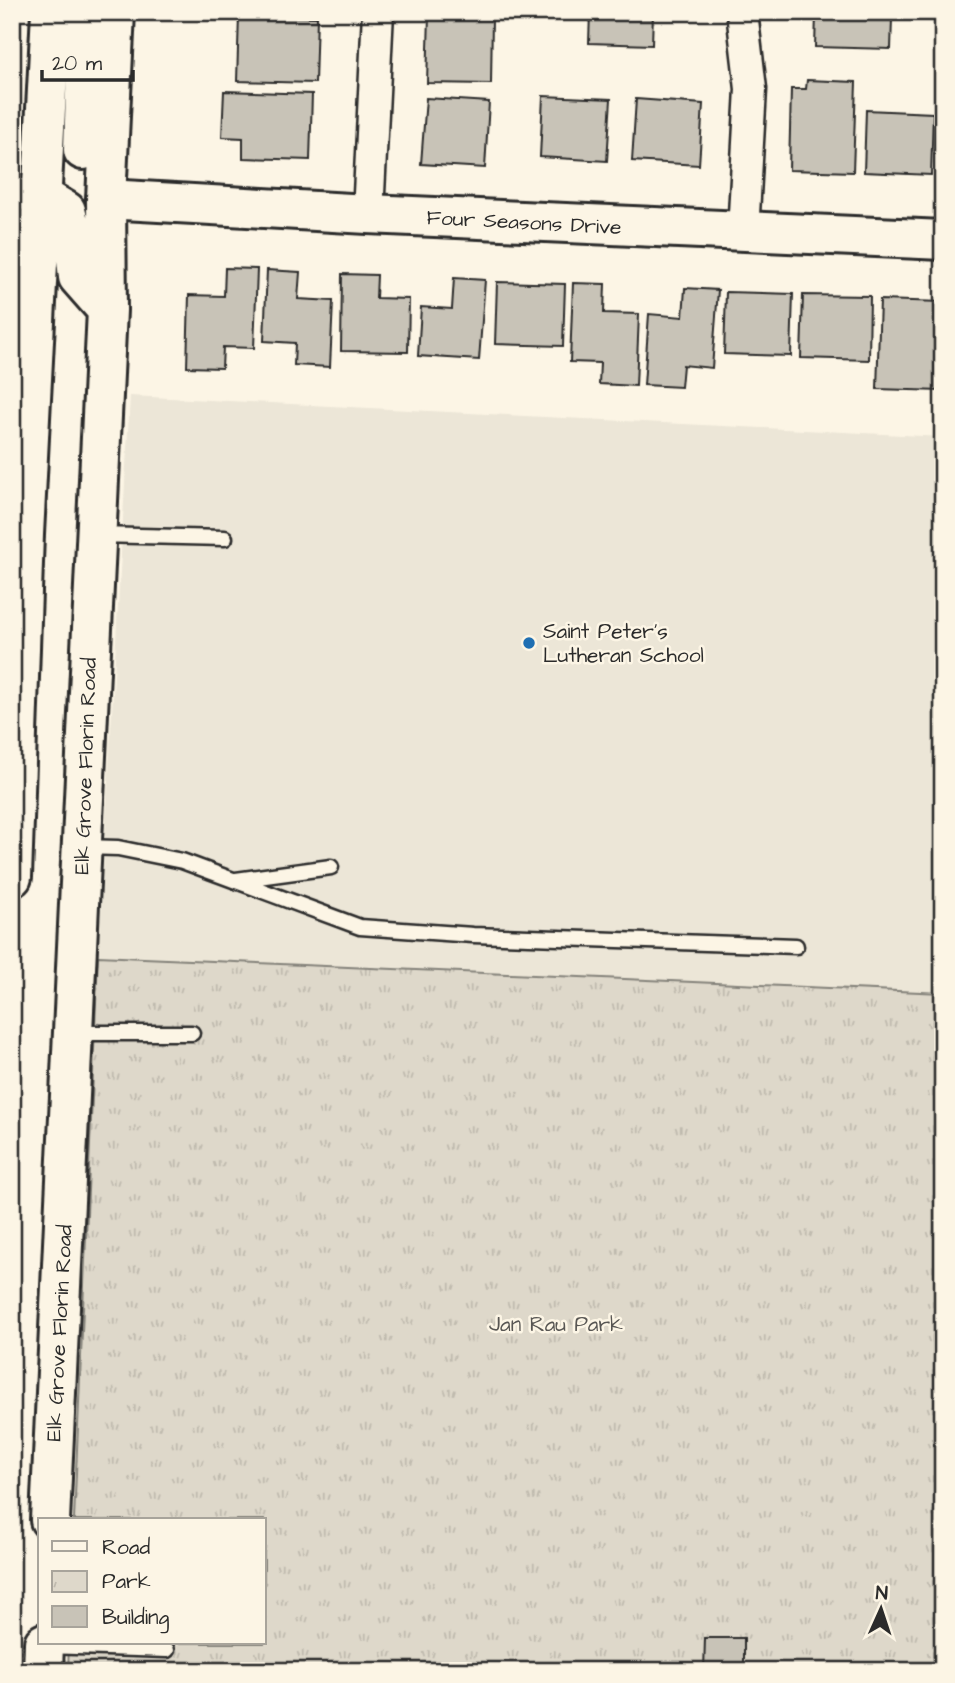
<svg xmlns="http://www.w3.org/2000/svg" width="955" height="1683" font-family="'Architects Daughter',sans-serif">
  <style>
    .built { fill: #ece6d7 }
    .park { fill: url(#park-tufts); stroke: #84827a; stroke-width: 2 }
    .building { fill: #c8c3b7; stroke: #2b2b2b; stroke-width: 2 }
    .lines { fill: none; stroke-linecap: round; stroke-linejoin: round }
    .lane-casing { stroke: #2b2b2b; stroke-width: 19 }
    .street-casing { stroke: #2b2b2b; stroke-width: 35 }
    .secondary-casing { stroke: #2b2b2b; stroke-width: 44 }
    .primary-casing { stroke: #2b2b2b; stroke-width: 44 }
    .lane { stroke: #fcf5e5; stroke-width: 14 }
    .street { stroke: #fcf5e5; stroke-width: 30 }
    .secondary { stroke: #fcf5e5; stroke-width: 38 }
    .primary { stroke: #fcf5e5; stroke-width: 38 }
    .poi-dot { fill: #1f6fb2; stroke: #fcf5e5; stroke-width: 2.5 }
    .labels { text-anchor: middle; stroke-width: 5; stroke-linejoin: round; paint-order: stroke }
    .street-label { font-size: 21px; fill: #2b2b2b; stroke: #fcf5e5 }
    .poi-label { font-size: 21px; fill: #2b2b2b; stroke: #fcf5e5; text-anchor: start }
    .park-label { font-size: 21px; fill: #585653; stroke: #fcf5e5 }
  </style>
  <defs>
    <pattern id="park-tufts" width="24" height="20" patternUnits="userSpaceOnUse" patternTransform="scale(1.75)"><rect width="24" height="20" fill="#ded8ca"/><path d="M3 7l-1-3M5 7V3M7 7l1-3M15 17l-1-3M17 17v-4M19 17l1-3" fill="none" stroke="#bfbaae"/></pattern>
  </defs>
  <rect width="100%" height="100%" fill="#fcf5e5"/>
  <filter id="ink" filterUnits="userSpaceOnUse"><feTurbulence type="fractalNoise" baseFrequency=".0143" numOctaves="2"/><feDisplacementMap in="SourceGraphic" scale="14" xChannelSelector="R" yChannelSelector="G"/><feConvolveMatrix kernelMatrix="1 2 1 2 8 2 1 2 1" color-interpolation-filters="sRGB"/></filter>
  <g filter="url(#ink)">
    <path class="built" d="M130 396 943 437V993L98 956Z"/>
    <path class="park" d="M98 956 943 993V1671H68L69 1643H264V1520H74Z"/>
    <path class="building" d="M590 12H653L652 45 589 43Z
      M844 12H916V19L892 18 891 49 815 47 816 14Z
      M239 15 317 17 315 83 237 81Z
      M429 15 492 17 491 84 427 83Z
      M807 80 856 82 853 172 789 170 791 89H806Z
      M224 91 312 94 310 160 243 158V138L222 137Z
      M543 96 611 99 607 161 540 157Z
      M426 98 489 102 485 168 421 164Z
      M636 99 703 104 699 165 632 161Z
      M866 110 933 113 931 175 864 172Z
      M225 268 257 269 254 348 223 347 222 368 187 367 189 295 224 296Z
      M267 270 300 272 298 299 333 301 330 367 294 365 295 343 264 341Z
      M342 274 377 275 376 298 409 299 408 352 341 351Z
      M454 278 485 280 479 360 418 356 421 307 452 309Z
      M497 282 565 284 563 346 495 344Z
      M573 283 605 284 604 313 639 314 636 386 599 384 600 363 570 362Z
      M685 288 718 290 712 368 683 365 681 387 644 385 649 314 683 317Z
      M726 292 793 294 791 356 724 354Z
      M803 295 870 296 869 360 801 358Z
      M880 300 943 302 942 391 877 389Z
      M705 1638H744V1671H704Z"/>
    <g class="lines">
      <defs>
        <path id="lane" d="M96 535 225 538
          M83 847 118 848 182 861 360 927 473 935 796 946
          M236 880 331 867
          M74 1033H192
          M46 1646 167 1650"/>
        <path id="street" d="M742 12 751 89 743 232
          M12 194 41 196
          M368 214 378 12"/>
        <path id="secondary" d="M106 199 368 214 943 240"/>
        <path id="primary" d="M83 150 88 12
          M41 196 66 211 74 241 78 277 107 310
          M12 877 24 534 51 12
          M50 1520 107 310 106 199 115 12
          M43 1671 44 1643"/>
      </defs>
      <use href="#lane" class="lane-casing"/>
      <use href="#street" class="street-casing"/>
      <use href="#secondary" class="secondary-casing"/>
      <use href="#primary" class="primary-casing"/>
      <use href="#lane" class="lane"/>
      <use href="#street" class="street"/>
      <use href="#secondary" class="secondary"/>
      <use href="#primary" class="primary"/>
    </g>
  </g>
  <circle class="poi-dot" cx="529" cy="643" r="7"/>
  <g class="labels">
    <g class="street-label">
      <text transform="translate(524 222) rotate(3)" y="7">Four Seasons Drive</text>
      <text transform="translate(85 766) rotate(-88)" y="7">Elk Grove Florin Road</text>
      <text transform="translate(59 1333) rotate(-87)" y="7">Elk Grove Florin Road</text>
    </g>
    <g class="poi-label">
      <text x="543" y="638">Saint Peter's<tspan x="543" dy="24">Lutheran School</tspan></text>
    </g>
    <g class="park-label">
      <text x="556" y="1331">Jan Rau Park</text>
    </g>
  </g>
  <rect width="955" height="1683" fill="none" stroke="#fcf5e5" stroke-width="42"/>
  <rect x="21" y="21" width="913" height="1641" fill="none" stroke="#2b2b2b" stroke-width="2.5" filter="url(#ink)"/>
  <rect x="38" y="1518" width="228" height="126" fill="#fcf5e5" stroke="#a8a49b" stroke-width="2"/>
  <rect x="52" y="1541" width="35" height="10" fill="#fcf5e5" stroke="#a8a49b" stroke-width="2"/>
  <text x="102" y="1554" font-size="21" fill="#2b2b2b">Road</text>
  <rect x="52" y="1571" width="35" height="21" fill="url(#park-tufts)" stroke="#a8a49b" stroke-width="2"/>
  <text x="102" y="1588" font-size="21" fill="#2b2b2b">Park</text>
  <rect x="52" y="1606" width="35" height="21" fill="#c8c3b7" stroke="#a8a49b" stroke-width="2"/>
  <text x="102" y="1624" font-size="21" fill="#2b2b2b">Building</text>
  <g transform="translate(881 1609) rotate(3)" stroke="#fcf5e5" stroke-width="5" paint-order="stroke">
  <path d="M0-5L12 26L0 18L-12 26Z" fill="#2b2b2b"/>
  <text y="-10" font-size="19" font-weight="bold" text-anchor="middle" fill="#2b2b2b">N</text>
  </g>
  <path d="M42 70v10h91v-10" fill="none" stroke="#2b2b2b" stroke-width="3.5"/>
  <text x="52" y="70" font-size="21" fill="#2b2b2b" stroke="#fcf5e5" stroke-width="5" paint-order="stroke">20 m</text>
</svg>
